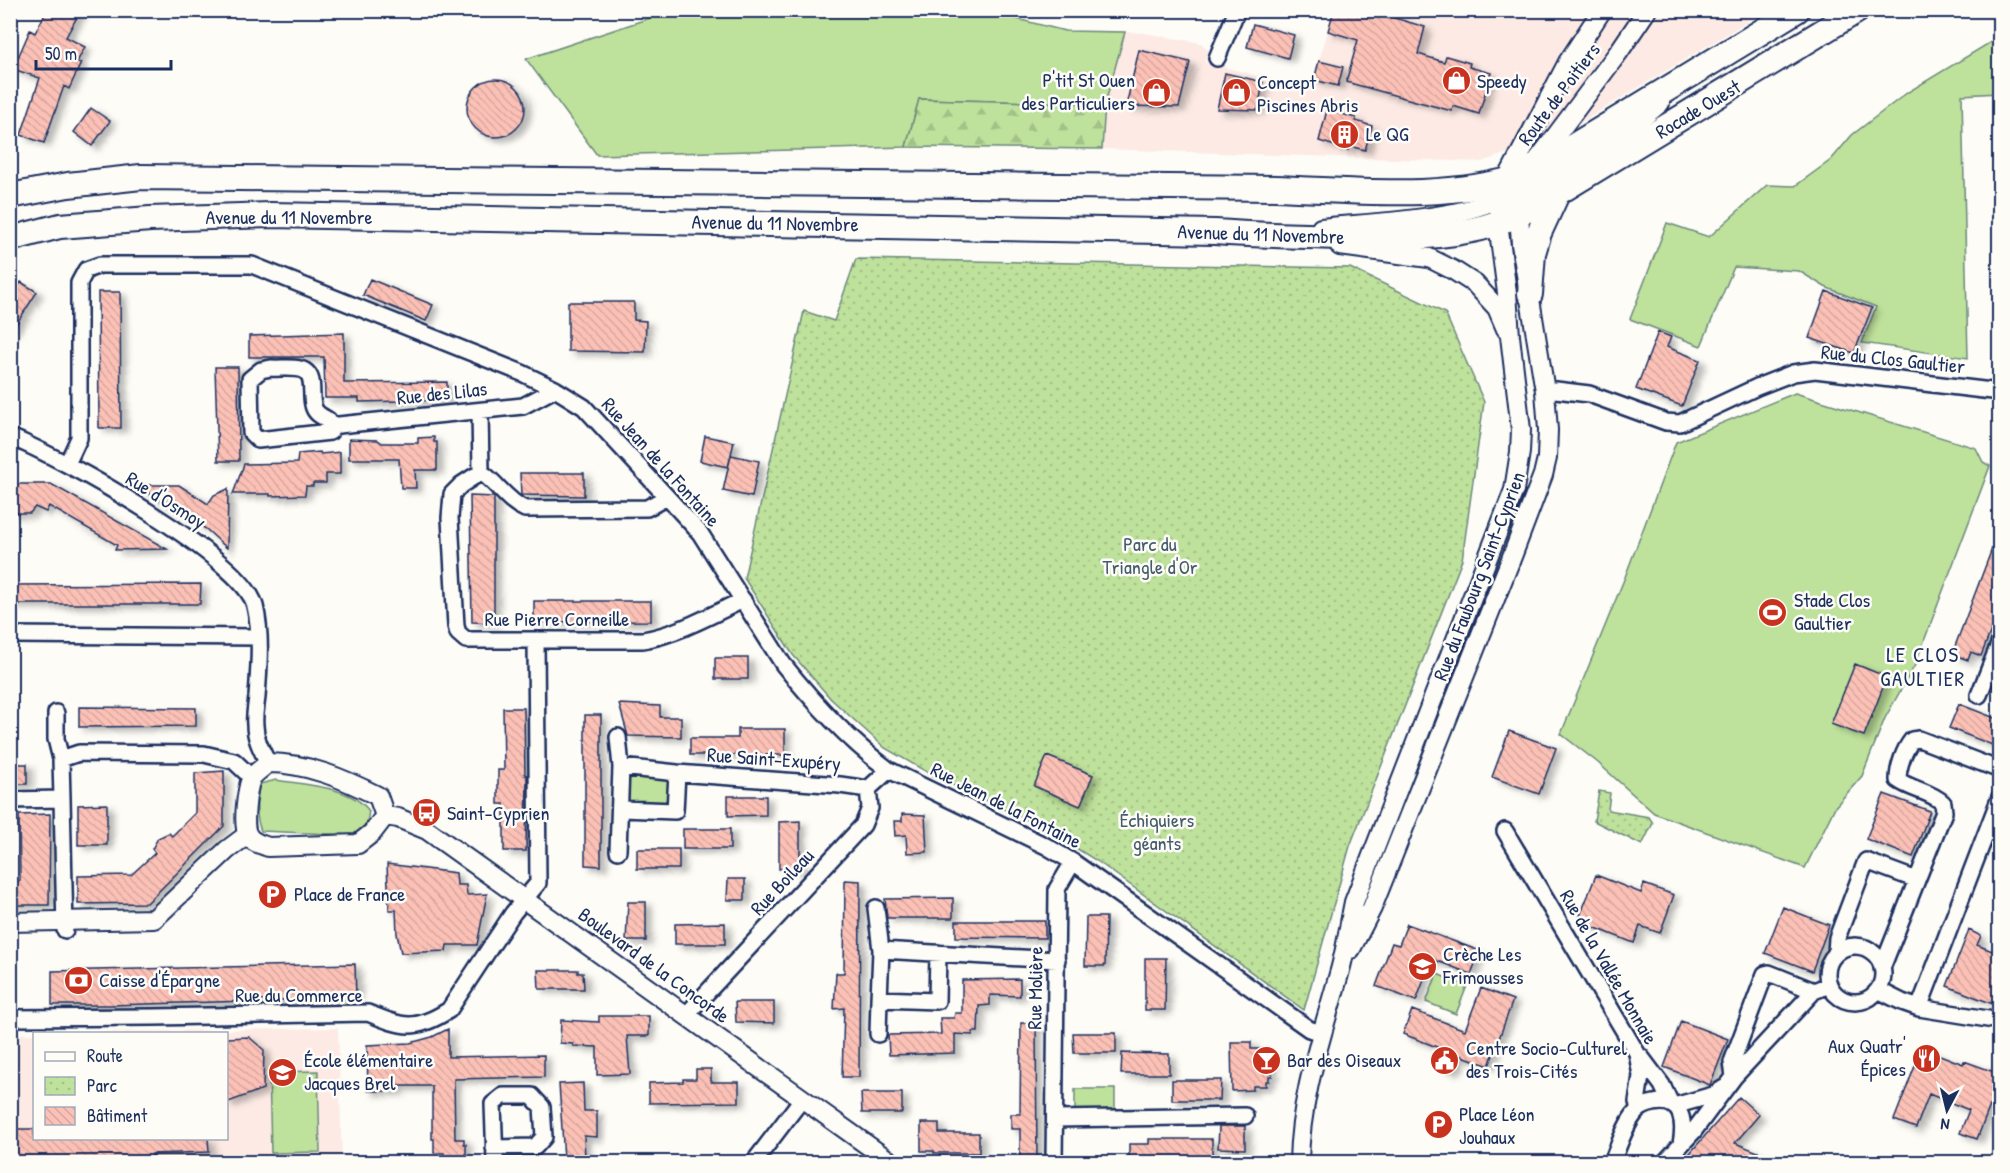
<svg xmlns="http://www.w3.org/2000/svg" width="2010" height="1173" font-family="'Patrick Hand',sans-serif">
  <style>
    .built { fill: #fdeae4 }
    .grass { fill: #bee19b; stroke: #6c887c; stroke-width: 1.5 }
    .forest { fill: url(#forest-firs); stroke: #6c887c; stroke-width: 1.5 }
    .park { fill: url(#park-dots); stroke: #6c887c; stroke-width: 1.5 }
    .building { fill: url(#building-back-hatch); stroke: #1b2f5e; stroke-width: 1.5; filter: url(#shadow) }
    .lines { fill: none; stroke-linecap: round; stroke-linejoin: round }
    .minor-casing { stroke: #1b2f5e; stroke-width: 20 }
    .tertiary-casing { stroke: #1b2f5e; stroke-width: 22 }
    .primary-casing { stroke: #1b2f5e; stroke-width: 28 }
    .minor { stroke: #fdfcf7; stroke-width: 15 }
    .tertiary { stroke: #fdfcf7; stroke-width: 18 }
    .primary { stroke: #fdfcf7; stroke-width: 24 }
    .labels { text-anchor: middle; stroke-width: 5; stroke-linejoin: round; paint-order: stroke }
    .poi-label { font-size: 20px; fill: #1b2f5e; stroke: #fdfcf7; text-anchor: start }
    .street-label { font-size: 20px; fill: #1b2f5e; stroke: #fdfcf7 }
    .park-label { font-size: 20px; fill: #445c6d; stroke: #fdfcf7 }
    .neighbourhood-label { font-size: 21px; letter-spacing: 1.5px; fill: #1b2f5e; stroke: #fdfcf7 }
  </style>
  <defs>
    <pattern id="forest-firs" width="22" height="20" patternUnits="userSpaceOnUse" patternTransform="scale(1.5)"><rect width="22" height="20" fill="#bee19b"/><path d="M5 1l3.5 6h-7zM16 11l3.5 6h-7z" fill="#a3c188"/></pattern>
    <pattern id="park-dots" width="8" height="8" patternUnits="userSpaceOnUse" patternTransform="scale(1.5)"><rect width="8" height="8" fill="#bee19b"/><path d="M2 2h.1M6 6h.1" fill="none" stroke="#a3c188" stroke-width="1.8" stroke-linecap="round"/></pattern>
    <pattern id="building-back-hatch" width="6" height="6" patternUnits="userSpaceOnUse" patternTransform="scale(1.5)"><rect width="6" height="6" fill="#fcc1b6"/><path d="M-1 5l2 2M0 0l6 6M5-1l2 2" fill="none" stroke="#d7a69f"/></pattern>
    <filter id="shadow"><feDropShadow dx="6" dy="4" stdDeviation="3" flood-color="#0004"/></filter>
  </defs>
  <rect width="100%" height="100%" fill="#fdfcf7"/>
  <filter id="ink" filterUnits="userSpaceOnUse"><feTurbulence type="fractalNoise" baseFrequency=".0167" numOctaves="2"/><feDisplacementMap in="SourceGraphic" scale="12" xChannelSelector="R" yChannelSelector="G"/><feConvolveMatrix kernelMatrix="1 2 1 2 8 2 1 2 1" color-interpolation-filters="sRGB"/></filter>
  <g filter="url(#ink)">
    <path class="built" d="M1334 11H1765L1567 131 1482 162 1102 149 1105 104 1125 32 1144 33 1201 43 1208 50 1205 62 1310 90Z
      M338 1028 342 1162H149V1160L11 1162 10 1034H34V1138H226V1034L46 1033Z"/>
    <path class="grass" d="M674 10H991L1001 15 1065 31 1125 32 1105 104 919 99 906 147 597 155 526 59Z
      M1999 37V93L1962 95 1968 358 1862 343 1876 307 1825 287 1799 271 1734 267 1701 346 1630 319 1667 223 1709 237 1767 185 1795 186 1831 160 1852 135 1908 92Z
      M1795 393 1976 448 1983 462 1990 466 1915 665 1885 718 1862 776 1835 807 1805 868 1654 813 1597 762 1561 734 1625 577 1676 442Z
      M626 773 673 776 671 807 624 804Z
      M276 780C304 785 351 786 369 811L367 823 354 835 261 831C255 815 256 801 260 784Z
      M1437 974 1467 986 1456 1014 1426 1002Z
      M318 1071 320 1152 271 1153 269 1072Z
      M1075 1089H1115V1113H1075Z"/>
    <path class="forest" d="M919 99 1105 104 1102 149 906 147Z"/>
    <path class="park" d="M856 259 1350 268 1445 313 1484 402 1462 560 1350 846 1304 1010 1097 861 1068 843 1025 819 934 776 885 748 831 699 793 655 744 578 804 311 834 321Z
      M1599 791 1610 793 1608 810 1649 817 1653 823 1642 845 1594 821Z"/>
    <path class="building" d="M47 10H81L66 37 85 47 77 62 81 63 69 89 64 86 44 143 21 135 40 78 13 69 30 30 35 33Z
      M1334 10H1368L1425 27 1418 54 1444 62 1446 56 1470 63 1469 67 1491 73 1479 114 1453 106 1452 111 1346 82 1358 40 1328 31Z
      M1253 24 1294 35 1288 58 1247 47Z
      M1139 50 1190 62 1179 107 1126 106Z
      M1319 61 1343 67 1338 86 1314 80Z
      M1225 73 1263 82 1258 110 1217 109Z
      M467 108a29 29 0 1 1 58 0a29 29 0 1 1-58 0Z
      M91 108 110 121 92 146 74 132Z
      M1327 110 1356 118V121L1372 126 1365 150 1349 146 1348 150 1319 141Z
      M370 279 433 305 426 321 363 295Z
      M21 282 37 292 10 334V298Z
      M1826 291 1872 308 1854 353 1809 338Z
      M98 292H120L121 428H99Z
      M568 302H634V320L646 321 645 352 568 351Z
      M1658 332 1671 337 1667 347 1700 360 1682 406 1636 389Z
      M344 333V383L447 382V400L359 402V398H325L324 357H249V336Z
      M215 367H238L239 461H218Z
      M705 436 734 442 728 467 700 461Z
      M434 437V442H437V470H415L416 488H401L399 459H349V439L378 440 382 443H418V438Z
      M320 452 321 454 340 452V474H326V483H313V486H306L305 495 270 496V494H233L244 464 297 463 298 454Z
      M731 455 759 461 752 497 723 491Z
      M520 473H584V496L521 495Z
      M10 484H51L167 549 115 550 117 545 49 506 46 512 35 507 30 513H10Z
      M135 485H179L208 504 214 495 228 489 227 548 206 529Z
      M470 496 494 497V623L472 622Z
      M1998 533H2000V607L1981 656 1971 652 1968 660 1952 654Z
      M201 584 200 604H10V585Z
      M534 601H651V621L534 622Z
      M715 658H748V679H715Z
      M1855 664 1887 677 1864 736 1831 724Z
      M619 704 660 706V717H681V737L628 736Z
      M1959 704 2000 720V748L1949 728Z
      M79 707 196 708V726L79 727Z
      M503 708H524L525 775H527L526 851H504V804H498V770H504Z
      M585 715H601V866L585 865Z
      M738 729H785V755H690V738H738Z
      M1509 731 1556 748 1539 794 1492 777Z
      M1047 756 1093 775 1080 806 1034 786Z
      M10 764H27V784H10Z
      M224 771V826L147 903 78 904V876L131 875 155 853 152 849 158 838 169 833 172 836 195 813V773Z
      M1884 794 1930 811 1913 857 1866 839Z
      M728 796H766V815L728 816Z
      M107 804V845H78V805Z
      M50 814 49 905H10V881H20L19 815Z
      M902 814 925 815 927 852 907 853 906 835 895 836 894 821H902Z
      M800 821V869H779V822Z
      M683 829H730V849H683Z
      M637 849H679V869H637Z
      M387 864 456 873 457 885H466L467 895 487 894 477 945H447L446 951 401 953 397 934 396 910H389Z
      M1596 875 1641 893 1644 884 1674 895 1660 933 1640 926 1634 943 1578 921Z
      M728 879H745V900H727Z
      M845 880 860 881 859 1077H842L844 1008 834 1009 836 973H844Z
      M953 898V918H887L885 899Z
      M628 902H646V941H626Z
      M1783 907 1829 925 1812 971 1765 953Z
      M1086 917H1106L1105 966H1085Z
      M956 921H1045V938L956 937Z
      M725 923V944H675V924Z
      M1407 924 1480 951 1471 974 1432 959 1416 1001 1376 986 1392 943 1399 945Z
      M1969 930 1981 936 1977 945 2000 954V987L1993 1004 1947 986Z
      M1145 958H1166L1165 1010H1145Z
      M355 964 356 998 111 1005H52V971Z
      M538 970H578V973H583L584 989H539Z
      M1020 979V996L990 995V1005L979 1006 978 1032H973V1035L955 1034V1053L889 1055 888 1035 941 1034 940 1018H954L955 1013H962V980Z
      M1481 988 1513 1000 1489 1066 1460 1055 1456 1068 1450 1070 1437 1065 1442 1049 1403 1034 1412 1010 1465 1030Z
      M735 1002H774V1023L736 1022Z
      M599 1016H649V1036H627L630 1074 597 1075V1047L573 1046V1044L560 1043 561 1020 599 1022Z
      M1681 1021 1728 1039 1710 1085 1664 1067Z
      M1021 1023H1036L1037 1162H1020V1129H1011V1114H1020Z
      M448 1029V1057L544 1055V1077L454 1079 455 1139H464V1144H466V1162H444V1153H434V1139H432V1086H397V1091H368L367 1045 410 1043 432 1037Z
      M1073 1033H1116V1053H1074Z
      M249 1037 264 1050 263 1089 226 1103V1038Z
      M1231 1042H1251V1049H1264V1054L1271 1053 1272 1076H1269V1081H1266V1086H1253V1090L1232 1091Z
      M1922 1048 1963 1064 1964 1061 2000 1074V1080L1977 1139 1960 1133 1969 1110 1929 1094 1916 1128 1894 1120Z
      M1122 1053 1169 1054V1074H1121Z
      M696 1069H711V1082H739V1102L649 1103V1083L683 1082V1079H696Z
      M1172 1080H1221L1220 1100H1172Z
      M583 1083 584 1111H597V1137L584 1136 585 1158 564 1159 559 1084Z
      M861 1093H902V1113H862Z
      M1739 1097 1759 1115 1735 1143 1783 1162H1682Z
      M921 1123H939V1133H979V1153H934V1151H921Z
      M1219 1126H1245V1149L1218 1148Z
      M10 1129H34V1138H208L209 1152 152 1154 153 1160 10 1162Z
      M1149 1139H1212V1159H1202V1162H1129V1144H1149Z"/>
    <g class="lines">
      <defs>
        <path id="minor" d="M1217 58 1237 10
          M271 368C280 369 297 366 305 371 316 378 309 397 314 408 316 414 323 417 328 420L330 432 258 440 251 433 250 379 261 370Z
          M1545 391 1556 390 1589 394 1666 422 1680 423 1757 387 1793 373 1815 370 2000 392
          M480 411 481 472
          M329 426 523 406 555 389
          M10 437C59 456 244 558 255 606 262 636 259 667 257 697 256 706 254 716 255 725 255 739 262 751 268 763
          M67 464 79 438V283L86 270 100 265H252L522 373 555 389 584 407 667 497 700 533 783 664C814 703 849 741 889 770L1046 846 1073 862 1309 1029 1321 1033
          M481 472 461 485 452 494 450 518 456 626 458 633 466 640H643C678 634 711 615 743 600
          M481 472C497 483 508 502 525 509L647 508 667 497
          M10 635 259 637
          M1979 695 2000 642
          M56 713V739L61 759
          M618 737 621 767
          M62 799 65 930
          M10 800 62 799 61 759 79 753 204 754 234 761 251 777
          M621 809 675 811 677 773
          M1505 831 1637 1053 1641 1076 1637 1102 1639 1109
          M618 851 621 767 677 773 840 785 868 789
          M876 908 881 950
          M1827 974a28 28 0 1 1 56 0a28 28 0 1 1-56 0Z
          M938 953 937 1001 879 999 881 950 1057 960
          M1836 953 1837 938 1866 861 1917 880
          M1882 968 1944 812 1943 803C1930 791 1912 790 1898 780 1898 767 1904 750 1912 740L1919 739 2000 770
          M1878 990 1902 1002 1919 1008 2000 1021
          M1919 1008 2000 797
          M686 1015 863 825 870 808 868 789 889 770
          M10 1018 154 1017 368 1013C403 1027 415 1032 449 1010L513 913 538 883 536 641
          M878 1034 879 999
          M1641 1057 1662 1085 1671 1104
          M1734 1077 1732 1062 1765 974 1769 973 1814 991
          M1674 1106 1713 1095 1724 1088
          M1055 1119 1245 1116
          M494 1148 535 1147 544 1137 542 1107 532 1096H503L493 1104 495 1162
          M754 1162 802 1099
          M1054 1162 1057 889 1073 862
          M1612 1162C1619 1146 1625 1124 1637 1111 1641 1107 1648 1104 1654 1103 1683 1097 1685 1123 1681 1144
          M1665 1162 1693 1132 1734 1077 1814 991 1829 985"/>
        <path id="tertiary" d="M1531 169 1618 53 1647 10
          M1518 202 1559 172 1625 132 1660 103
          M1321 228C1367 223 1476 220 1510 191
          M1340 246 1429 258 1453 270 1475 284 1497 308 1506 329
          M268 763C307 763 344 779 378 796L385 816 372 833 358 844 268 847C261 844 252 843 248 835 242 826 247 789 251 779 254 773 263 768 268 763Z
          M385 816 398 818 427 830 891 1162
          M10 922 154 919 227 850 247 835
          M1351 949 1372 908 1513 554 1543 475 1547 458 1548 430 1545 391 1521 244 1519 214 1526 175
          M1299 1162C1300 1097 1322 1036 1339 974 1346 950 1349 926 1354 902L1514 490 1520 452 1521 430 1510 336 1507 293 1498 223 1506 181 1568 62 1602 10"/>
        <path id="primary" d="M10 196 68 185 141 177 1276 188C1358 191 1446 201 1526 175L1797 10
          M10 239 60 226 150 219 270 215 1215 232C1256 235 1298 236 1339 237 1384 238 1428 239 1472 230 1494 226 1515 216 1536 206L1858 10
          M1530 294 1533 253 1539 233 1557 194"/>
      </defs>
      <use href="#minor" class="minor-casing"/>
      <use href="#tertiary" class="tertiary-casing"/>
      <use href="#primary" class="primary-casing"/>
      <use href="#minor" class="minor"/>
      <use href="#tertiary" class="tertiary"/>
      <use href="#primary" class="primary"/>
    </g>
  </g>
  <defs>
    <symbol id="shop-disc" viewBox="-11 -11 22 22"><circle r="9.5" fill="#c8321e" stroke="#fdfcf7"/><path d="M-5-2.5h2.3a2.7 3.5 0 0 1 5.4 0H5L5.5 6h-11ZM-1.5-2.5h3a1.5 2.3 0 0 0-3 0Z" fill="#fff"/></symbol>
    <symbol id="building-disc" viewBox="-11 -11 22 22"><circle r="9.5" fill="#c8321e" stroke="#fdfcf7"/><path d="M-4-6H4V6H1V3H-1V6H-4ZM-2.5-4.3h1.7v1.8h-1.7ZM.8-4.3h1.7v1.8H.8ZM-2.5-1h1.7V.8h-1.7ZM.8-1h1.7V.8H.8Z" fill="#fff"/></symbol>
    <symbol id="stadium-disc" viewBox="-11 -11 22 22"><circle r="9.5" fill="#c8321e" stroke="#fdfcf7"/><path d="M0-5a6.5 5 0 1 0 0 10a6.5 5 0 1 0 0-10ZM-3.5-1.8h7v3.6h-7Z" fill="#fff"/></symbol>
    <symbol id="bus-disc" viewBox="-11 -11 22 22"><circle r="9.5" fill="#c8321e" stroke="#fdfcf7"/><path d="M-5-6H5V4H4V6H2V4H-2V6H-4V4H-5ZM-3.5-4V0h7V-4ZM-3.5 1.2v1.5H-2V1.2ZM2 1.2v1.5H3.5V1.2Z" fill="#fff"/></symbol>
    <symbol id="parking-disc" viewBox="-11 -11 22 22"><circle r="9.5" fill="#c8321e" stroke="#fdfcf7"/><path d="M-3.5-5.5H1a3.5 3.5 0 0 1 0 7H-1V5.5H-3.5ZM-1-3.4V-.6H.8a1.4 1.4 0 0 0 0-2.8Z" fill="#fff"/></symbol>
    <symbol id="school-disc" viewBox="-11 -11 22 22"><circle r="9.5" fill="#c8321e" stroke="#fdfcf7"/><path d="M0-5L7-2L0 1L-7-2ZM-4 1L0 2.5L4 1V4Q0 6-4 4Z" fill="#fff"/></symbol>
    <symbol id="bank-disc" viewBox="-11 -11 22 22"><circle r="9.5" fill="#c8321e" stroke="#fdfcf7"/><path d="M-6-4H6V4H-6ZM0-2.3a2.3 2.3 0 1 0 0 4.6a2.3 2.3 0 1 0 0-4.6Z" fill="#fff"/></symbol>
    <symbol id="restaurant-disc" viewBox="-11 -11 22 22"><circle r="9.5" fill="#c8321e" stroke="#fdfcf7"/><path d="M-5-6h1v4h1v-4h1v4h1v-4h1v5L-1.5 .5V6h-2V.5L-5-1ZM5-6V6H3V1.5H1.5Q1.5-4 5-6Z" fill="#fff"/></symbol>
    <symbol id="bar-disc" viewBox="-11 -11 22 22"><circle r="9.5" fill="#c8321e" stroke="#fdfcf7"/><path d="M-6-5H6L.8 .8V4.5H3.5V6h-7V4.5H-.8V.8Z" fill="#fff"/></symbol>
    <symbol id="civic-disc" viewBox="-11 -11 22 22"><circle r="9.5" fill="#c8321e" stroke="#fdfcf7"/><path d="M-.6-6.5H3V-4.5H.6V-3L4-1V1h2V6H-6V1h2V-1L-.6-3ZM-1.2 2.5V6h2.4V2.5Z" fill="#fff"/></symbol>
  </defs>
  <g fill-rule="evenodd">
    <use href="#shop-disc" x="1440" y="64" width="33" height="33"/>
    <use href="#shop-disc" x="1140" y="76" width="33" height="33"/>
    <use href="#shop-disc" x="1220" y="76" width="33" height="33"/>
    <use href="#building-disc" x="1328" y="118" width="33" height="33"/>
    <use href="#stadium-disc" x="1756" y="596" width="33" height="33"/>
    <use href="#bus-disc" x="410" y="796" width="33" height="33"/>
    <use href="#parking-disc" x="256" y="878" width="33" height="33"/>
    <use href="#school-disc" x="1406" y="950" width="33" height="33"/>
    <use href="#bank-disc" x="62" y="964" width="33" height="33"/>
    <use href="#restaurant-disc" x="1910" y="1042" width="33" height="33"/>
    <use href="#bar-disc" x="1250" y="1044" width="33" height="33"/>
    <use href="#civic-disc" x="1428" y="1044" width="33" height="33"/>
    <use href="#school-disc" x="266" y="1056" width="33" height="33"/>
    <use href="#parking-disc" x="1422" y="1108" width="33" height="33"/>
  </g>
  <g class="labels">
    <g class="poi-label">
      <text x="1135" y="87" text-anchor="end">P'tit St Ouen<tspan x="1135" dy="23">des Particuliers</tspan></text>
      <text x="1477" y="88">Speedy</text>
      <text x="1257" y="89">Concept<tspan x="1257" dy="23">Piscines Abris</tspan></text>
      <text x="1366" y="141">Le QG</text>
      <text x="1794" y="607">Stade Clos<tspan x="1794" dy="23">Gaultier</tspan></text>
      <text x="447" y="820">Saint-Cyprien</text>
      <text x="294" y="901">Place de France</text>
      <text x="1443" y="961">Crèche Les<tspan x="1443" dy="23">Frimousses</tspan></text>
      <text x="99" y="987">Caisse d'Épargne</text>
      <text x="1906" y="1053" text-anchor="end">Aux Quatr'<tspan x="1906" dy="23">Épices</tspan></text>
      <text x="1466" y="1055">Centre Socio-Culturel<tspan x="1466" dy="23">des Trois-Cités</tspan></text>
      <text x="304" y="1067">École élémentaire<tspan x="304" dy="23">Jacques Brel</tspan></text>
      <text x="1287" y="1067">Bar des Oiseaux</text>
      <text x="1459" y="1121">Place Léon<tspan x="1459" dy="23">Jouhaux</tspan></text>
    </g>
    <g class="street-label">
      <text transform="translate(1559 94) rotate(-53)" y="7">Route de Poitiers</text>
      <text transform="translate(1698 109) rotate(-31)" y="7">Rocade Ouest</text>
      <text x="289" y="224">Avenue du 11 Novembre</text>
      <text transform="translate(775 223) rotate(1)" y="7">Avenue du 11 Novembre</text>
      <text transform="translate(1261 234) rotate(2)" y="7">Avenue du 11 Novembre</text>
      <text transform="translate(1893 359) rotate(6)" y="7">Rue du Clos Gaultier</text>
      <text transform="translate(442 393) rotate(-6)" y="7">Rue des Lilas</text>
      <text transform="translate(661 462) rotate(48)" y="7">Rue Jean de la Fontaine</text>
      <text transform="translate(166 500) rotate(32)" y="7">Rue d'Osmoy</text>
      <text transform="translate(1479 576) rotate(-69)" y="7">Rue du Faubourg Saint-Cyprien</text>
      <text x="557" y="626">Rue Pierre Corneille</text>
      <text transform="translate(774 759) rotate(4)" y="7">Rue Saint-Exupéry</text>
      <text transform="translate(1006 805) rotate(27)" y="7">Rue Jean de la Fontaine</text>
      <text transform="translate(782 882) rotate(-47)" y="7">Rue Boileau</text>
      <text transform="translate(654 965) rotate(36)" y="7">Boulevard de la Concorde</text>
      <text transform="translate(1609 967) rotate(60)" y="7">Rue de la Vallée Monnaie</text>
      <text transform="translate(1035 988) rotate(-89)" y="7">Rue Molière</text>
      <text x="299" y="1002">Rue du Commerce</text>
    </g>
    <g class="park-label">
      <text x="1150" y="551">Parc du<tspan x="1150" dy="23">Triangle d'Or</tspan></text>
      <text x="1157" y="827">Échiquiers<tspan x="1157" dy="23">géants</tspan></text>
    </g>
    <g class="neighbourhood-label">
      <text x="1923" y="662">LE CLOS<tspan x="1923" dy="24">GAULTIER</tspan></text>
    </g>
  </g>
  <rect width="2010" height="1173" fill="none" stroke="#fdfcf7" stroke-width="36"/>
  <rect x="18" y="18" width="1974" height="1137" fill="none" stroke="#1b2f5e" stroke-width="2" filter="url(#ink)"/>
  <rect x="33" y="1032" width="195" height="108" fill="#fdfcf7" stroke="#a3aaba" stroke-width="1.5"/>
  <rect x="45" y="1052" width="30" height="9" fill="#fdfcf7" stroke="#a3aaba" stroke-width="1.5"/>
  <text x="87" y="1062" font-size="18" fill="#1b2f5e">Route</text>
  <rect x="45" y="1077" width="30" height="18" fill="url(#park-dots)" stroke="#a3aaba" stroke-width="1.5"/>
  <text x="87" y="1092" font-size="18" fill="#1b2f5e">Parc</text>
  <rect x="45" y="1107" width="30" height="18" fill="url(#building-back-hatch)" stroke="#a3aaba" stroke-width="1.5"/>
  <text x="87" y="1122" font-size="18" fill="#1b2f5e">Bâtiment</text>
  <g transform="translate(1947 1110) rotate(187)" stroke="#fdfcf7" stroke-width="4.5" paint-order="stroke">
  <path d="M0-4.5L10 22L0 15L-10 22Z" fill="#1b2f5e"/>
  <text y="-9" font-size="16" font-weight="bold" text-anchor="middle" fill="#1b2f5e">N</text>
  </g>
  <path d="M36 60v9h135v-9" fill="none" stroke="#1b2f5e" stroke-width="3"/>
  <text x="45" y="60" font-size="18" fill="#1b2f5e" stroke="#fdfcf7" stroke-width="4.5" paint-order="stroke">50 m</text>
</svg>
